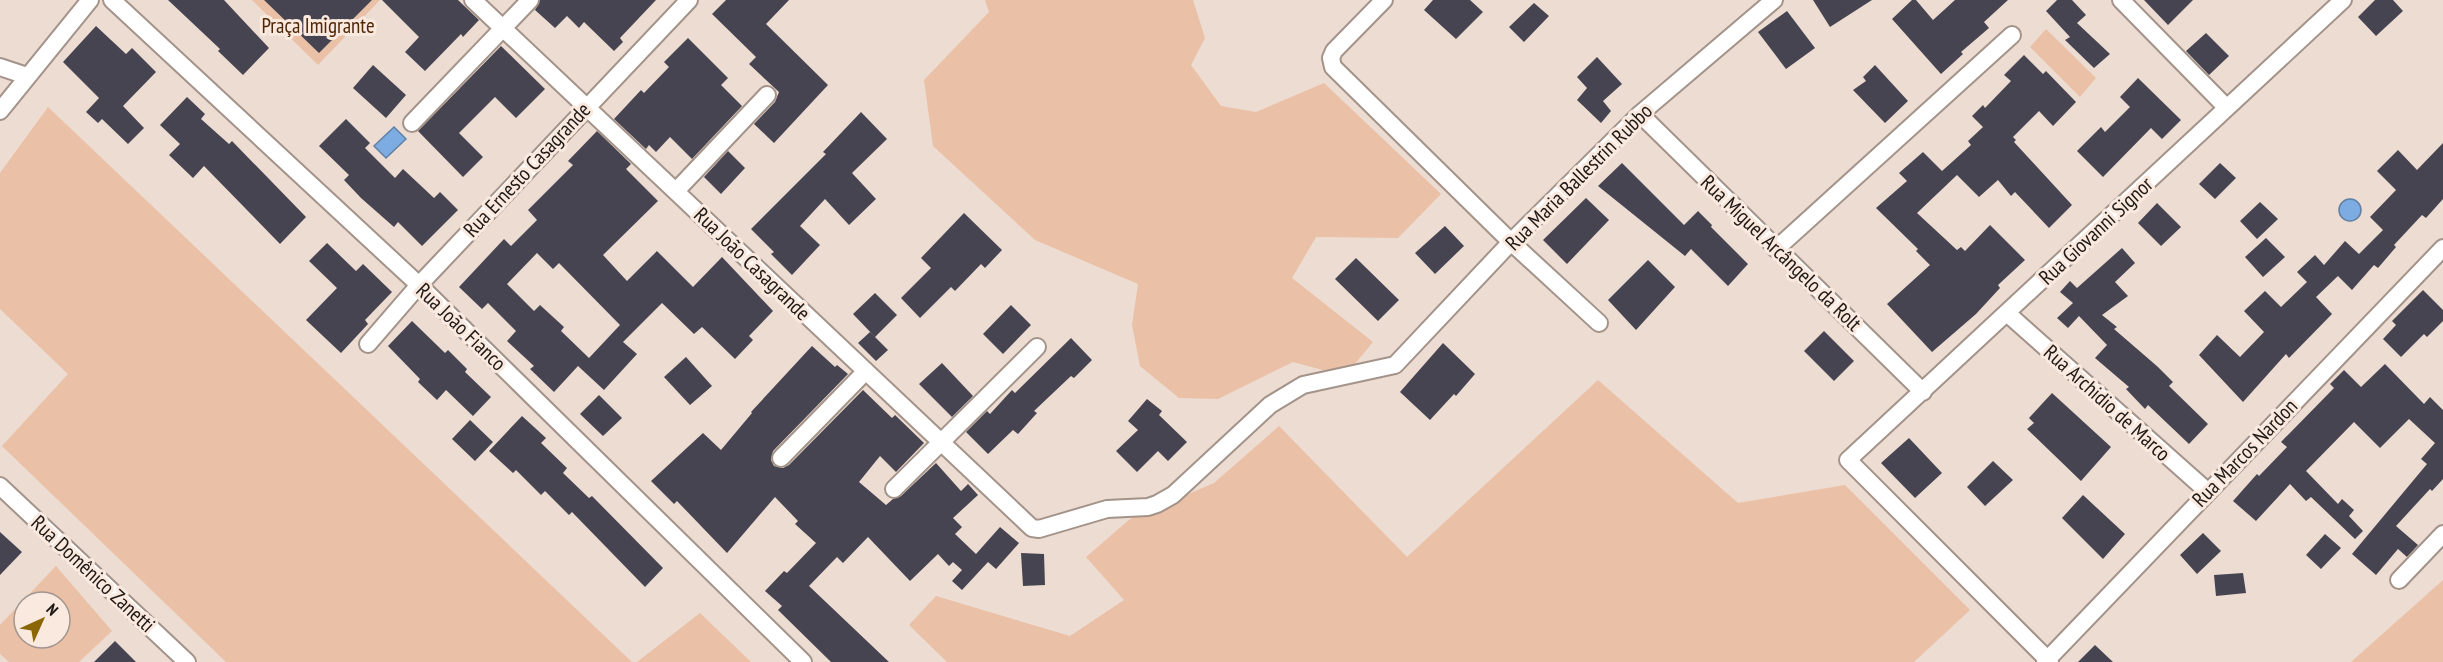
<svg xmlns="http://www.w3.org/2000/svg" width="2443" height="662" font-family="'PT Sans Narrow',sans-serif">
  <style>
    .green { fill: #eac0a6; fill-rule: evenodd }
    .water { fill: #7cace1; stroke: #6080a4; stroke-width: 1.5 }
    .building { fill: #474452; fill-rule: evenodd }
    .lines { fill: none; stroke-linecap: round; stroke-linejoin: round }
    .minor-casing { stroke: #a39389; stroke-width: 20 }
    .minor { stroke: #fff; stroke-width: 16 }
    .labels { text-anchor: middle; stroke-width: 6; stroke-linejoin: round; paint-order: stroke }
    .park-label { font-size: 21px; fill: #502707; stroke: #fae9df }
    .street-label { font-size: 21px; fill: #1f1916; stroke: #fae9df }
  </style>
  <rect width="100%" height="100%" fill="#eddcd2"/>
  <path class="green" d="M252 0H380L318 65Z
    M985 0H1193L1205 38 1191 65 1221 106 1256 112 1324 83 1441 194 1398 238 1316 237 1292 278 1373 342 1345 376 1293 362 1218 399 1179 398 1140 366 1132 325 1138 284 1035 240 933 146 924 80 989 12Z
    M2046 29 2096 78 2080 97 2030 47Z
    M48 107 632 662H226L2 446 68 374 0 309V173Z
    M1598 380 1738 503 1845 485 1970 610 1914 662H947L909 625 936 596 1070 636 1124 600 1086 557 1130 519 1214 483 1279 426 1407 557Z
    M56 566 112 631 79 662H9L0 654V625ZM24 602H60V638H24Z
    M2443 580V662H2351Z
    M700 613 751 662H637Z"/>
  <path class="water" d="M394 127 406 139 386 158 374 146Z
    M2339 210a11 11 0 1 1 22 0a11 11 0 1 1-22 0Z"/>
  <path class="building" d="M168 0H224L269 48 243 75 218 51 220 49Z
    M264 0H372L319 53Z
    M382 0H458L479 20 463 37 461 34 425 71 405 52 419 37Z
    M540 0H656L620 38 623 42 614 51 584 22 579 28 567 16 555 28 535 10Z
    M726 0H789L766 24 828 85 774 143 754 124 775 102 779 92 749 64 756 57 712 14Z
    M1433 0H1470L1483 12 1456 39 1424 10Z
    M1813 0H1872L1830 27Z
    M1912 0H1916L1933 20 1955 0H2008L1984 22 1989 28 1961 52 1963 54 1941 74 1892 19Z
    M2057 0H2072L2086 15 2077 23 2110 54 2094 68 2065 40 2070 37 2046 11Z
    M2144 0H2193L2168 25Z
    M2375 0H2393L2403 11 2376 36 2358 17Z
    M1534 3 1549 16 1524 42 1509 27Z
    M1787 11 1815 48 1786 69 1758 32Z
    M96 26 126 54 132 48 156 72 123 106 144 128 128 144 102 119 98 123 86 112 99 98 63 62Z
    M2206 33 2229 56 2209 75 2186 51Z
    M688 38 728 78 721 85 742 106 692 159 670 137 656 152 649 145 646 149 614 119 641 90 644 93 669 67 664 62Z
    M501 46 545 89 516 118 495 97 459 133 483 157 463 177 418 131Z
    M2024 55 2043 74 2046 71 2076 102 2053 126 2039 111 2013 137 2016 140 2014 142 2072 205 2049 228 2015 192 2011 196 1998 180 1979 197 1957 175 1917 213 1957 250 1961 247 1965 251 1990 225 2025 260 1998 285 2000 288 1976 314 1932 352 1887 304 1930 265 1916 251 1918 249 1876 208 1907 181 1899 173 1923 152 1942 171 1971 145 1968 141 1983 127 1972 116 1983 105 1985 108 2011 81 2004 75Z
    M1597 57 1622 84 1603 101 1611 111 1601 123 1577 100 1587 88 1577 77Z
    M373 65 406 95 386 118 353 88Z
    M1875 65 1908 101 1885 123 1853 90 1866 81 1863 77Z
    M2138 78 2181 120 2162 139 2151 128 2103 177 2077 151 2101 127 2105 132 2130 107 2120 97Z
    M187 97 205 114 201 119 229 144 232 141 306 217 280 244 204 166 193 178 169 155 180 144 160 125Z
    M861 112 887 139 852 173 876 199 849 225 825 199 800 226 820 245 792 275 771 254 774 252 751 229 826 154 823 152Z
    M346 119 370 143 365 148 395 178 403 169 434 198 440 192 458 210 422 246 398 222 394 227 361 198 344 180 349 175 319 146Z
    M597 131 631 164 626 169 658 201 603 255 627 281 657 251 693 287 722 257 773 311 749 336 753 340 735 359 702 327 694 334 662 303 623 342 637 354 604 390 578 366 554 392 530 369 534 366 507 341 516 331 488 303 482 309 459 287 504 239 511 246 537 220 528 210 573 165 568 161ZM537 253 553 269 559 263 620 325 589 358 561 331 564 327 540 305 534 311 507 284Z
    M2443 143V199L2426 218 2422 215 2394 245 2396 247 2378 268 2374 265 2352 290 2338 276 2316 297 2332 314 2289 358 2286 354 2243 402 2199 355 2217 335 2240 357 2264 332 2244 311 2265 291 2281 307 2307 282 2297 272 2315 255 2324 265 2345 241 2359 254 2383 230 2370 217 2396 190 2377 171 2398 150 2417 170Z
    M728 151 745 168 721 194 704 177Z
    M1622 163 1684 225 1698 211 1712 225 1711 227 1748 264 1728 286 1691 249 1685 256 1598 186Z
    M2220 163 2236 178 2215 199 2199 184Z
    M1586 198 1609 220 1567 264 1543 240Z
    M2260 202 2278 219 2257 239 2240 221Z
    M2157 203 2181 227 2161 246 2138 223Z
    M964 213 1002 250 985 268 981 264 955 291 951 287 920 318 901 298 931 268 921 258Z
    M1445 226 1464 246 1435 274 1415 253Z
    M2266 238 2285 257 2263 277 2245 257Z
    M327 243 356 271 363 264 392 292 365 320 368 324 341 353 306 320 337 288 309 261Z
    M2122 248 2135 263 2115 282 2128 296 2102 315 2117 327 2114 329 2158 367 2173 382 2169 386 2208 424 2189 444 2148 405 2145 409 2126 389 2129 387 2095 358 2107 345 2079 316 2068 328 2057 318 2073 303 2060 292 2070 281 2077 288Z
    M1356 258 1399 300 1378 321 1335 279Z
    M1648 260 1675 287 1636 330 1608 300Z
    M2423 290 2443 310V321L2427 337 2424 334 2401 357 2383 339 2396 325 2392 321Z
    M875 293 897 315 875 337 853 314Z
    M1011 305 1031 325 1003 354 983 334Z
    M412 321 445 353 448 350 467 369 465 372 491 397 473 416 446 390 437 400 418 382 420 379 388 346Z
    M1824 331 1854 361 1834 381 1804 351Z
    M870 332 888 350 876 361 858 343Z
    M1071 338 1092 360 1074 378 1071 376 1034 411 1037 413 1018 434 1013 430 988 454 966 432 987 411 990 414 1012 390 1015 393Z
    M1443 343 1475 374 1456 396 1454 394 1430 420 1400 392Z
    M812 346 835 367 837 365 848 374 773 451 771 460 774 466 783 468 789 465 863 390 892 418 895 415 924 443 896 472 880 456 859 482 886 505 893 499 901 496 936 463 961 491 968 484 978 495 953 518 962 527 955 534 976 554 1000 527 1019 543 996 569 988 562 962 590 952 581 962 570 953 562 949 566 938 554 910 581 868 537 843 563 837 557 809 586 889 662H831L778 610 782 606 765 591 784 571 787 573 816 543 795 524 798 521 775 497 727 553 677 501 674 504 651 481 703 433 721 450 752 413 751 412Z
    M686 357 712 386 690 405 664 377Z
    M942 363 973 396 952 417 919 384Z
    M2385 364 2424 404 2430 397 2443 410V479L2432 491 2430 489 2396 526 2418 545 2407 557 2398 549 2376 575 2352 554 2427 464 2421 459 2435 443 2409 419 2380 448 2354 422 2306 471 2338 504 2342 499 2354 510 2349 516 2363 531 2355 539 2311 497 2306 501 2290 484 2256 521 2233 501 2257 474 2259 476 2287 447 2281 442 2334 388 2330 384 2344 370 2361 387Z
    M2052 393 2111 447 2081 481 2027 429 2034 423 2029 418Z
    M599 395 622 418 603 436 580 414Z
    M1147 399 1162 411 1159 415 1187 442 1168 461 1158 451 1137 472 1116 451 1138 430 1128 421Z
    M522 416 546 438 541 443 567 468 563 473 589 498 592 496 663 568 645 587 572 512 569 515 545 491 541 495 516 470 513 473 489 451Z
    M470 420 493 442 475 461 452 439Z
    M1909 438 1942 473 1915 498 1881 463Z
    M1993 461 2013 480 1985 506 1967 487Z
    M2083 495 2125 534 2103 559 2062 518Z
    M0 532 22 552 0 575Z
    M2203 533 2221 551 2197 574 2180 555Z
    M2325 534 2341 548 2321 569 2306 555Z
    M1021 553 1044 554 1045 585 1023 586Z
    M2243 573 2246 593 2216 596 2214 575Z
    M115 641 136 662H94Z
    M2095 645 2113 662H2078Z"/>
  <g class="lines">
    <defs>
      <path id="minor" d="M112 0 419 285 803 662
        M473 0 1032 528 1039 529 1107 509 1148 507 1157 504 1173 495 1270 405 1303 385 1395 365 1511 242 1640 114 1774 0
        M1384 0 1334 51 1331 58 1333 67 1511 242 1599 323
        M2121 0 2226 107
        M0 67 27 76
        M0 111 90 0
        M1640 114 1923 392
        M412 123 530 0
        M676 191 767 95
        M1776 249 2012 35
        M2008 314 2207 491
        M368 344 419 285 689 0
        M781 458 865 372
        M0 486 187 662
        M894 489 1037 347
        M2399 580 2443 534
        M2045 662 2443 248
        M2050 662 1848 460 2343 0"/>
    </defs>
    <use href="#minor" class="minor-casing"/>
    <use href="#minor" class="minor"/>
  </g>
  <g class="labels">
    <g class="park-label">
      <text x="318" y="33">Praça Imigrante</text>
    </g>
    <g class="street-label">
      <text transform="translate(527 170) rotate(-47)" y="7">Rua Ernesto Casagrande</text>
      <text transform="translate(1579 177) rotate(-45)" y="7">Rua Maria Ballestrin Rubbo</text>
      <text transform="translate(2096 231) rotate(-43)" y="7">Rua Giovanni Signor</text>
      <text transform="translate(1781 253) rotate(44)" y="7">Rua Miguel Arcângelo da Rolt</text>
      <text transform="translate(752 264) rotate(44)" y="7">Rua João Casagrande</text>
      <text transform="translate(461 327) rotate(44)" y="7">Rua João Fianco</text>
      <text transform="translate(2107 403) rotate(42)" y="7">Rua Archidio de Marco</text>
      <text transform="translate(2245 453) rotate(-46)" y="7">Rua Marcos Nardon</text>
      <text transform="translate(93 574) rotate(43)" y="7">Rua Domênico Zanetti</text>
    </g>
  </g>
  <g transform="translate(42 620) rotate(45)"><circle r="28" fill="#fae9df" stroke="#a2968f" stroke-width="1.5"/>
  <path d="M0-4.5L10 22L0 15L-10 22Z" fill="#8a6604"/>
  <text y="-9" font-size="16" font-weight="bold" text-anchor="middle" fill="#1f1916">N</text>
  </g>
</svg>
